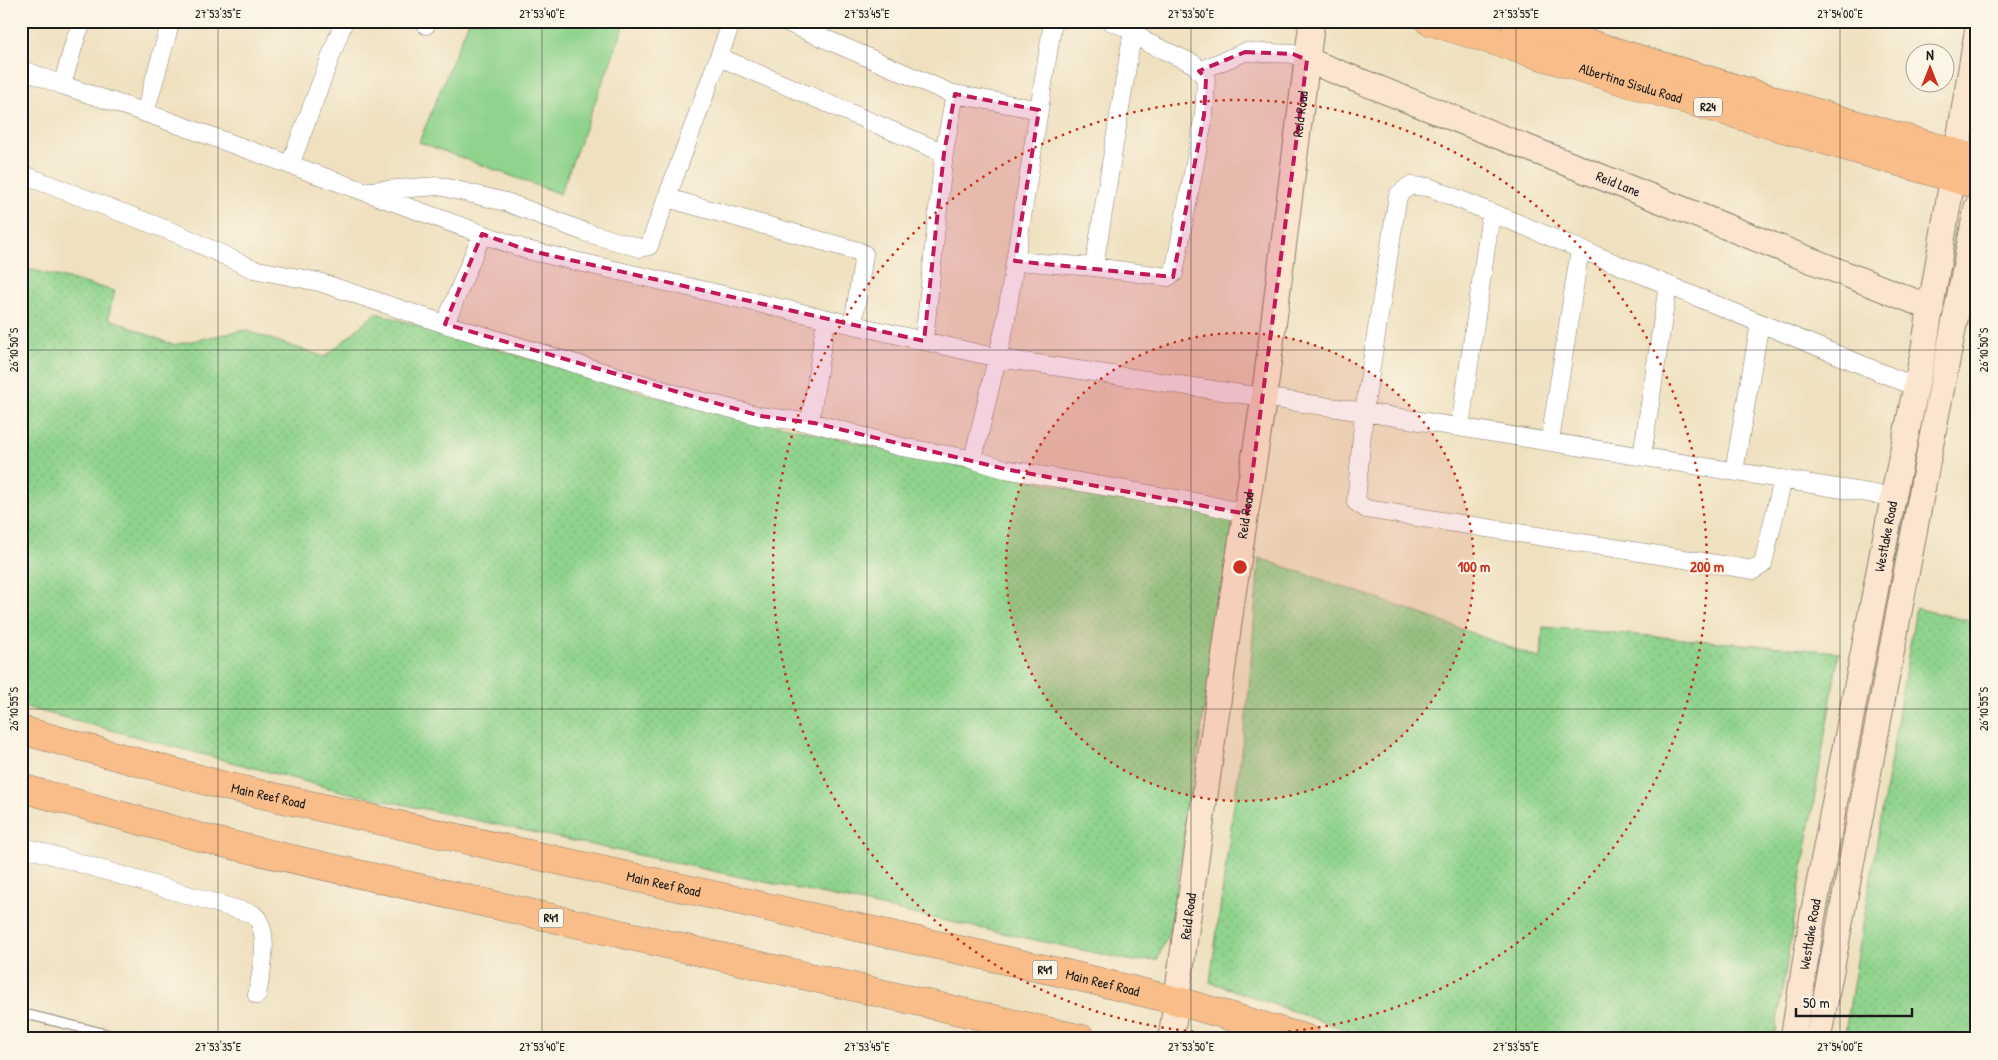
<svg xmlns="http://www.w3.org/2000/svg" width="1998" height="1060" font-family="'Patrick Hand',sans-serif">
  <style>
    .grass { fill: url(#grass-dots); stroke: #567854 }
    .garden { fill: #8fd38c; stroke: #567854 }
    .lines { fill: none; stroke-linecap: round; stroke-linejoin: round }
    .lane-casing { stroke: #867e6e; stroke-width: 11 }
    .street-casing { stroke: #867e6e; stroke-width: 19 }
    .secondary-casing { stroke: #867e6e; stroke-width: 27 }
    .primary-casing { stroke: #867e6e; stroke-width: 29 }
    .lane { stroke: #fff; stroke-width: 9 }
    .street { stroke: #fff; stroke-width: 18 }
    .secondary { stroke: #fce5cf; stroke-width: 25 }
    .primary { stroke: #f8bd88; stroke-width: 28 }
    .marked { fill: #c2185b; fill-opacity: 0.2; stroke: #c2185b; stroke-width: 4; stroke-dasharray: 10 6; stroke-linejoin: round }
    .ticks { fill: none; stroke: #1c1c1c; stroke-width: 1; stroke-opacity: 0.45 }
    .ring { fill: none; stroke: #c8321e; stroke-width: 2.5; stroke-dasharray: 2.5 5 }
    .labels { text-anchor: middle; stroke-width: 4.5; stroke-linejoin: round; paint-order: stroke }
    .shield { fill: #fcf5e5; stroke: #5f5d58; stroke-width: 1 }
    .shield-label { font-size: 12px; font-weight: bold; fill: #1c1c1c }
    .street-label { font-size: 14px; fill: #1c1c1c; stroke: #fcf5e5 }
    .centre { fill: #c8321e; stroke: #fcf5e5; stroke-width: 2.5 }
    .ring-label { font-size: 15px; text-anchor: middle; font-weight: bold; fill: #c8321e; stroke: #fcf5e5; stroke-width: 4.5; stroke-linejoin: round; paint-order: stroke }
    .neatline { fill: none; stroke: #1c1c1c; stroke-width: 2 }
    .ticks-label { font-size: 12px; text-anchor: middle; fill: #1c1c1c }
  </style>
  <defs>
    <pattern id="grass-dots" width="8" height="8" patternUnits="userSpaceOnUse" patternTransform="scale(1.25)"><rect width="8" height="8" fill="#8fd38c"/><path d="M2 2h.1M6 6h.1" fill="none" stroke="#7bb578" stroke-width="1.8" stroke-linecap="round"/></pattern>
  </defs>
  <rect width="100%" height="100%" fill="#fcf5e5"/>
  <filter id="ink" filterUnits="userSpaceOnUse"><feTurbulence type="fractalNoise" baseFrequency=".02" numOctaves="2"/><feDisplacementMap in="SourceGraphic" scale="10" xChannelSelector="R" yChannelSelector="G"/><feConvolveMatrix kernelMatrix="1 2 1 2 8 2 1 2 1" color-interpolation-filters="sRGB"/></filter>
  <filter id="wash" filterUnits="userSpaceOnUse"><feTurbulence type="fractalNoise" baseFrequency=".0096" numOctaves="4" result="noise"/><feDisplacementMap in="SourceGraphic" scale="20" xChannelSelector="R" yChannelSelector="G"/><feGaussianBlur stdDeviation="1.12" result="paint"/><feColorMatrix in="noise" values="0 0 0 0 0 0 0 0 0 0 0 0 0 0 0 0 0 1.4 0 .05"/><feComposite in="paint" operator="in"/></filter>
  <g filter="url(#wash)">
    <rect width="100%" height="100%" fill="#efe1c0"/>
    <path class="grass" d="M21 267 115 291 108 318 173 345 244 330 325 357 376 313 650 395 922 458 1060 486 1235 513 1170 930 1157 960 1133 961 340 791 21 706Z
      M1259 558 1405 608 1541 659 1543 627 1839 652 1774 1039H1372L1210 982 1248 702Z
      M1916 608 1977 623V1039H1844Z"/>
    <path class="garden" d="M469 21H626L560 194 419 142Z"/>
  </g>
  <g filter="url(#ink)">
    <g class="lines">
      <defs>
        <path id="lane" d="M21 1013 119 1037"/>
        <path id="street" d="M784 21 950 93 1039 110
          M426 25 427 21
          M719 57 944 153
          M21 69 62 85 77 34 83 21
          M1199 71 1245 52 1293 54 1307 60
          M62 85 149 114 527 250 998 358 1364 412 1398 195 1409 186 1429 187 1916 387
          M145 113 171 21
          M290 165 344 21
          M21 174 178 234 253 269 319 282 445 324 689 398 760 416 814 423 902 447 971 459 1005 469 1201 503 1247 514
          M369 191 439 186 506 202 585 232 640 248 649 246 732 21
          M667 198 858 251 864 254 853 325
          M1015 261 1094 267 1168 277 1174 273 1204 115 1206 79 1194 64 1146 42 1133 30 1110 21
          M1094 267 1133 30
          M445 324 482 234
          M924 341 944 153 955 94
          M810 422 826 319
          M1460 427 1491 213
          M1550 441 1580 249
          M974 455 1005 325 1053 21
          M1642 456 1668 285
          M1734 471 1760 323
          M1783 479 1763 564 1754 570 1366 509 1356 502 1364 412 1893 497
          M21 846 253 914C272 929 261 974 257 995"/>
        <g id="secondary">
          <path id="s1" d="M1307 60 1931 308"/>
          <path id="s2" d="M1171 1039 1233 594 1265 390 1312 21"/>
          <path id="s3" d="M1793 1039 1812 920 1895 488 1923 353 1977 33"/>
          <path d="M1818 1039C1871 762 1922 484 1977 207"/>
        </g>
        <g id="primary">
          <path id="s4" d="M1429 21 1649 89 1977 185"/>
          <path d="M1514 21 1837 119 1977 159"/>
          <path id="s5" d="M21 730 225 786 1067 974 1178 1001 1307 1039"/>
          <path d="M21 788 214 841 1082 1039"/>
        </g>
      </defs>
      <use href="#lane" class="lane-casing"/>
      <use href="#street" class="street-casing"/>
      <use href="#secondary" class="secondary-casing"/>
      <use href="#primary" class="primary-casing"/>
      <use href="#lane" class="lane"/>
      <use href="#street" class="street"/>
      <use href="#secondary" class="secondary"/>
      <use href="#primary" class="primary"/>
    </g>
  </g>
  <path class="marked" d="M1245 52 1293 54 1307 60 1247 514 1005 469 814 423 760 416 445 324 482 234 527 250 924 341 944 153 955 94 1039 110 1015 261 1173 277 1204 115 1206 79 1199 71Z"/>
  <path class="ticks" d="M218 21V1039M542 21V1039M867 21V1039M1191 21V1039M1516 21V1039M1840 21V1039M21 350H1977M21 709H1977"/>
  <circle cx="1240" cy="567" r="234" fill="#c8321e" fill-opacity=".12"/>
  <g class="ring">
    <circle cx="1240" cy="567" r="234"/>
    <circle cx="1240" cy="567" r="467"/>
  </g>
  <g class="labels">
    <g class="shield">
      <rect x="1694" y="97.5" width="28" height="19" rx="4"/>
      <rect x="538.5" y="908.5" width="25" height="19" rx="4"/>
      <rect x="1032.5" y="960.5" width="25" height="19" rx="4"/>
    </g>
    <g class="shield-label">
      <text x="1708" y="111">R24</text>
      <text x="551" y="922">R41</text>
      <text x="1045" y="974">R41</text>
    </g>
    <g class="street-label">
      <text dy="5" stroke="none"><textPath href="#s4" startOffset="211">Albertina Sisulu Road</textPath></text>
      <text dy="5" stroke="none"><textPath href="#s2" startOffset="934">Reid Road</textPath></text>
      <text dy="5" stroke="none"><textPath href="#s1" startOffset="335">Reid Lane</textPath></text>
      <text dy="5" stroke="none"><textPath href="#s2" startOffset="529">Reid Road</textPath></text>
      <text dy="5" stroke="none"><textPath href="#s3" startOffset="511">Westlake Road</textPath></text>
      <text dy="5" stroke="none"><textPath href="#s5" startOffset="256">Main Reef Road</textPath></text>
      <text dy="5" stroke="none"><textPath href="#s5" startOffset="661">Main Reef Road</textPath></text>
      <text dy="5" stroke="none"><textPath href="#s2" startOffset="124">Reid Road</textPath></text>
      <text dy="5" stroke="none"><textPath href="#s3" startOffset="106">Westlake Road</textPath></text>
      <text dy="5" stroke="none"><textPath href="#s5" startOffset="1111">Main Reef Road</textPath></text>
    </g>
  </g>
  <circle cx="1240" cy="567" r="8" class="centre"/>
  <g class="ring-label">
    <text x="1474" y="572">100 m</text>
    <text x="1707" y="572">200 m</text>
  </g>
  <rect width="1998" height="1060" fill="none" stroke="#fcf5e5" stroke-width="55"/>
  <g transform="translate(1930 68)"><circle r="24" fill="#fcf5e5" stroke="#a29e95"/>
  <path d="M0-4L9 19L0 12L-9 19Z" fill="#c8321e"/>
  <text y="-8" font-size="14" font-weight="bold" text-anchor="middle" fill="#1c1c1c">N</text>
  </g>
  <path d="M1796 1008v8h116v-8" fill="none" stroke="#1c1c1c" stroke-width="2.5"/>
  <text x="1803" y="1008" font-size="15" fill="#1c1c1c" stroke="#fcf5e5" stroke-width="4" paint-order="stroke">50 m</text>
  <rect x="28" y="28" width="1942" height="1004" class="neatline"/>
  <g class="ticks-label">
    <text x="218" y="18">27°53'35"E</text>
    <text x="542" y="18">27°53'40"E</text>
    <text x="867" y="18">27°53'45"E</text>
    <text x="1191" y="18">27°53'50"E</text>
    <text x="1516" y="18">27°53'55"E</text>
    <text x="1840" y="18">27°54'00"E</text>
    <text transform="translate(14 350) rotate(-90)" y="4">26°10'50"S</text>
    <text transform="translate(1984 350) rotate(-90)" y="4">26°10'50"S</text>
    <text transform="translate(14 709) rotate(-90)" y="4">26°10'55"S</text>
    <text transform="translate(1984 709) rotate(-90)" y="4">26°10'55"S</text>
    <text x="218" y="1051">27°53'35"E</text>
    <text x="542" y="1051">27°53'40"E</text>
    <text x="867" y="1051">27°53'45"E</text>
    <text x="1191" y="1051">27°53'50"E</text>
    <text x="1516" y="1051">27°53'55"E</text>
    <text x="1840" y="1051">27°54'00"E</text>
  </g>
</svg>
